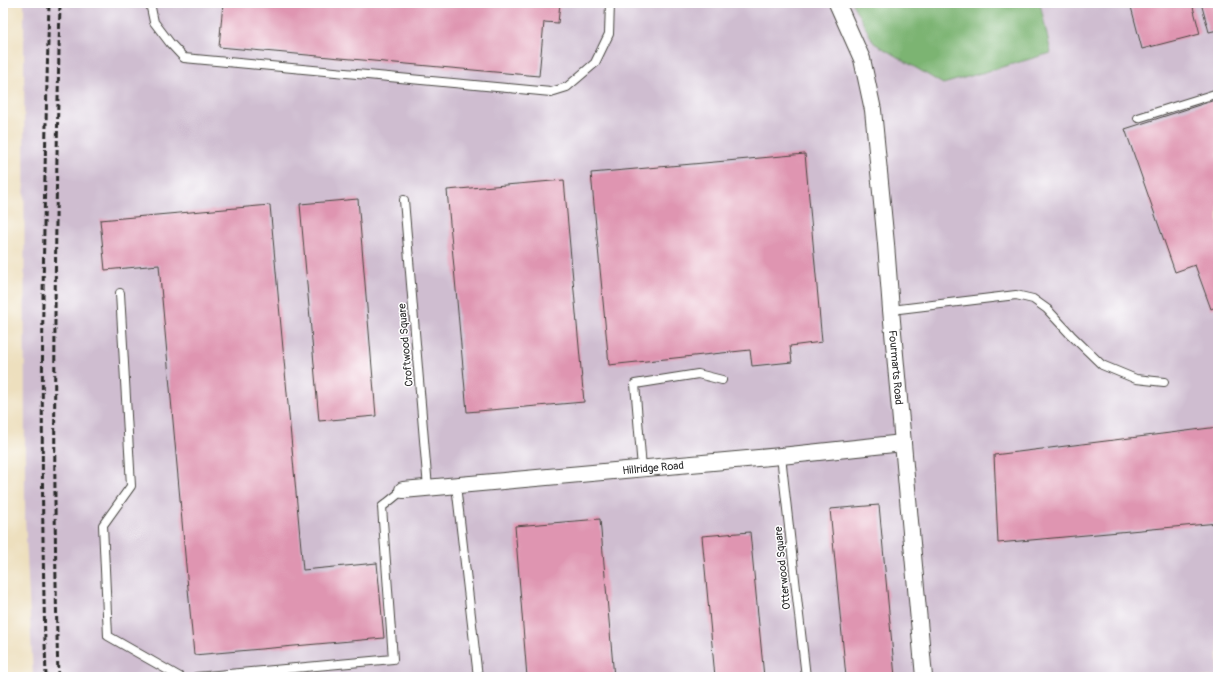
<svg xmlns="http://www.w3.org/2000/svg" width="1221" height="680" font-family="Pangolin,sans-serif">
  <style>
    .industrial { fill: #cfbdd0 }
    .forest { fill: #7bb472; stroke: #53704e }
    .building { fill: #df95b1 }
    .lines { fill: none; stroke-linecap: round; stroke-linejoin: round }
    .service-casing { stroke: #484641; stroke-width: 10 }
    .minor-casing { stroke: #484641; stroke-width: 18 }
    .service { stroke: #fff; stroke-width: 8 }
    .minor { stroke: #fff; stroke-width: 16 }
    .rail { stroke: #2b2b2b; stroke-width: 3; stroke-dasharray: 6 3; stroke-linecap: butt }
    .labels { text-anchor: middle; stroke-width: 3; stroke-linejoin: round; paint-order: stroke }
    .street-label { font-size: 11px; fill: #2b2b2b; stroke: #fff }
  </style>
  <rect width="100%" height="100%" fill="#fff"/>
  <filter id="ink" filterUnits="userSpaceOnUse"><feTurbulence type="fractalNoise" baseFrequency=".025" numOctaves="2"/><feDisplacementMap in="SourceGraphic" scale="8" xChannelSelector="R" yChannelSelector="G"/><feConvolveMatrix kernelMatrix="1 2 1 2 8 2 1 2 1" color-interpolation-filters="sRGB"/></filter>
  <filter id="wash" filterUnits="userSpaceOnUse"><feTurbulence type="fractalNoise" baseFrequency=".012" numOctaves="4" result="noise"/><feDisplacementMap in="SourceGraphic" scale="16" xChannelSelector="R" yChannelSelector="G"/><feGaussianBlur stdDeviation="0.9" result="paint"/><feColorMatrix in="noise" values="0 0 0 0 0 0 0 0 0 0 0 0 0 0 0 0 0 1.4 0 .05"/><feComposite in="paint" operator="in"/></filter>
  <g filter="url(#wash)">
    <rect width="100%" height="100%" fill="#eddfbe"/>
    <path class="industrial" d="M24 3H1218V677H33L25 517Z"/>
    <path class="forest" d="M852 3H1040L1051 53 943 84 874 43Z"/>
    <g id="blocks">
      <path class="building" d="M223 3H560L558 23 544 22 539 76 219 47Z
        M1130 3H1192L1200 34 1142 49Z
        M1201 3H1218V30L1209 32Z
        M1218 99V306L1211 309 1195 265 1175 272 1125 129Z
        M805 154 822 342 790 346 792 362 752 366 750 350 609 365 591 173Z
        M564 180 584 402 467 412 447 190Z
        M358 199 376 416 319 421 300 204Z
        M270 205 303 570 377 563 384 638 194 655 159 265 105 270 100 220Z
        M1218 427V523L998 543 994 455Z
        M879 505 895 677H846L830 509Z
        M600 519 614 677H527L515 526Z
        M750 532 764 677H715L702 536Z"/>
    </g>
  </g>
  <g filter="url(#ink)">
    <use href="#blocks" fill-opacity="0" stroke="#484641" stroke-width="1"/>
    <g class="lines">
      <defs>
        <path id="service" d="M150 3 154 22 170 43 184 58 551 92 567 87 595 63 609 34 610 3
          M1138 118 1218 93
          M404 200 428 488
          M120 293 131 486 103 525 108 636 180 677
          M891 310 1016 295 1033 299 1047 309 1071 335 1102 365 1136 379 1164 382
          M781 456 806 677
          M642 468 635 384 698 374 722 380
          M456 485 478 677
          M196 677 393 659 382 507 403 490"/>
        <g id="minor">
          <path id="s1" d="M837 3 862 59 873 110 886 244 891 310 924 677"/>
          <path id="s2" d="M403 490 781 456 903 443"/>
        </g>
      </defs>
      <use href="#service" class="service-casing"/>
      <use href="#minor" class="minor-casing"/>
      <use href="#service" class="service"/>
      <use href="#minor" class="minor"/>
      <path class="rail" d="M46 677C39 452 43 228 49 3
        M58 677C52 452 55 228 60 3"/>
    </g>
  </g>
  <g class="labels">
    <g class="street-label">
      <text transform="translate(405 345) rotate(-95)" y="4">Croftwood Square</text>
      <text dy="4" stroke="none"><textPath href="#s1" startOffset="372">Fourmarts Road</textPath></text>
      <text dy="4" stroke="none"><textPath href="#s2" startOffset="251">Hillridge Road</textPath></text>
      <text transform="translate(782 568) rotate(-96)" y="4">Otterwood Square</text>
    </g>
  </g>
  <rect width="1221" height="680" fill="none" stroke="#fff" stroke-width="16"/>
</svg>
